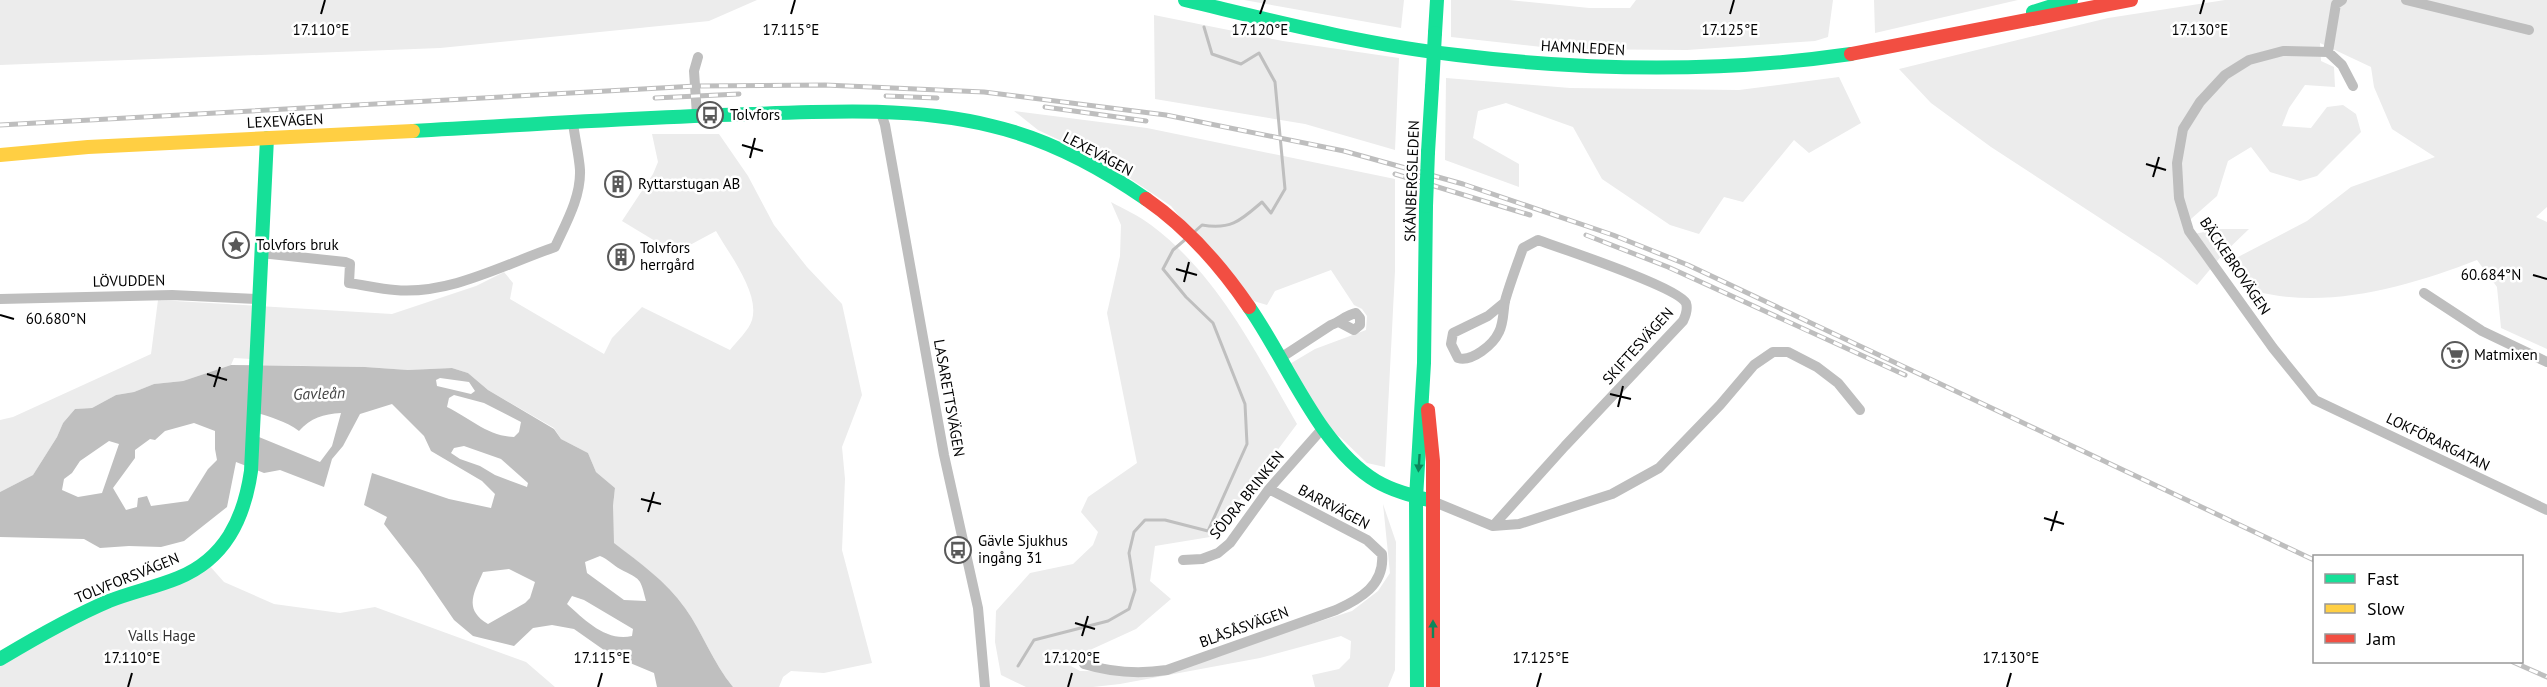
<svg xmlns="http://www.w3.org/2000/svg" width="2547" height="687" font-family="'PT Sans',sans-serif">
  <style>
    .green { fill: #ececec }
    .water { fill: #bfbfbf; fill-rule: evenodd }
    .lines { fill: none; stroke-linecap: round; stroke-linejoin: round }
    .stream { stroke: #bfbfbf; stroke-width: 3 }
    .street { stroke: #bebebe; stroke-width: 10 }
    .fast { stroke: #16e098; stroke-width: 14 }
    .slow { stroke: #ffcf43; stroke-width: 14 }
    .jam { stroke: #f24e42; stroke-width: 14 }
    .rail-casing { stroke: #bebebe; stroke-width: 5 }
    .rail { stroke: #fff; stroke-width: 3; stroke-dasharray: 9; stroke-linecap: butt }
    .fast-bridge { stroke: #16e098; stroke-width: 14 }
    .oneway { fill: #0d865b }
    .ticks { fill: none; stroke: #000; stroke-width: 2 }
    .labels { text-anchor: middle; stroke-width: 5; stroke-linejoin: round; paint-order: stroke }
    .street-label { font-size: 15px; fill: #000; stroke: #fff }
    .poi-label { font-size: 15px; fill: #000; stroke: #fff; text-anchor: start }
    .park-label { font-size: 15px; fill: #333; stroke: #fff }
    .water-label { font-size: 16px; font-style: italic; fill: #444; stroke: #fff }
    .ticks-label { font-size: 15px; text-anchor: middle; fill: #000; stroke: #fff; stroke-width: 5; stroke-linejoin: round; paint-order: stroke }
  </style>
  <rect width="100%" height="100%" fill="#fff"/>
  <path class="green" d="M0 0H757L709 21 440 48 0 65Z
    M1244 0H1404L1401 28Z
    M1451 0H1509L1589 8H1630L1636 0H1833L1828 37 1815 41 1687 50 1560 49 1451 37Z
    M1874 0H2018L1875 33Z
    M2225 0H2547V207L2536 217 2547 222V349L2501 328 2497 287 2477 260C2407 287 2328 310 2254 291L2238 257 2307 221 2351 187 2435 157 2392 129 2374 87 2371 67 2320 43 2321 61 2334 67 2335 87 2305 85 2289 108 2282 126 2311 128 2327 107 2343 105 2356 114 2361 132 2317 176 2300 181 2270 172 2251 147 2228 161 2217 196 2183 226 2189 235 2219 229H2249L2223 254 2197 285 2161 258 1991 147 1931 103 1899 69 2108 18Z
    M1154 15 1283 41 1399 58 1395 150 1305 124 1155 99Z
    M1839 77 1861 123 1809 153 1794 140 1743 202 1724 197 1699 234 1670 225 1602 179 1573 127 1506 103 1478 111 1473 138 1519 164V187L1445 160 1446 78 1570 88 1739 90Z
    M1014 111 1147 128 1395 179V271L1385 467 1367 463 1340 437 1323 427 1288 365 1315 349 1366 330 1367 316 1362 309 1354 305 1331 270 1275 291 1267 305 1247 299 1171 206 1104 161 1038 130Z
    M652 134H719L748 176 774 225 807 267 842 304 862 395 842 447 845 479 842 550 872 663 824 673 791 671 783 677 779 687H733C713 663 703 633 685 608 666 581 640 563 613 543V506L615 488 596 472 588 453 561 439 554 428 488 390 468 373 452 368 408 370 365 367 253 365 251 359 234 358 231 365 183 381 154 384 134 392 116 395 92 408 75 409 63 423 57 437 33 475 0 492V420L13 417 151 354 158 300 392 314 476 286 504 272 513 283 510 299 604 354 612 338 642 307 730 350C737 341 749 330 752 320 760 293 729 254 716 231L675 253 622 221 653 174 658 162Z
    M1111 202C1124 209 1139 216 1151 225 1218 275 1256 353 1297 424L1253 483 1210 537 1155 546 1150 581 1171 599 1136 629 1079 655 1071 666 1080 671 1162 672 1352 611 1378 591 1390 573 1383 504 1396 542 1395 670 1388 687H1315L1312 675 1339 669 1350 658 1351 641 1341 636 1260 658 1120 684 1093 687H1026L1001 675 995 642 996 611 1030 573 1073 564 1093 545 1098 532 1081 512 1088 497 1137 463 1107 313 1120 256 1121 225Z
    M208 564 224 582 274 604 340 613 375 607 526 662 555 687H0V659L53 627Z"/>
  <path class="water" d="M231 365 365 367 408 370 452 368 468 373 488 390 554 429 561 439 588 453 596 472 615 488 613 506 614 543C640 563 666 581 685 608 703 633 713 663 733 687H657L654 673 611 655 574 629 552 625 533 628 514 646 473 636 454 620 419 569 384 524 387 517 364 505 372 473 449 499 491 508 495 494 482 481 431 451 424 436 392 404 360 414 343 446 332 459 324 487 280 470 264 473 236 462 227 507 184 541 161 547 129 546 100 548 84 539 0 537V492L33 475 57 437 63 423 75 409 92 408 116 395 134 392 154 384 183 381ZM440 378 469 382 475 391 471 394 437 386 436 380ZM454 395 484 403 521 422 519 432 514 437C487 436 470 418 447 407L449 398ZM250 410C267 417 285 420 299 431 311 418 323 414 341 413L332 446 320 462 247 432ZM194 423 215 431V449L217 460 208 469 188 501 151 506 147 496 138 498 137 507 126 510 113 488 135 458V450L150 439 155 440 165 431ZM109 441 119 444 102 493 78 497 62 490 64 479 72 473 80 461ZM464 446 501 459 528 483 527 487 495 475 480 466 460 459 451 453 454 448ZM600 556C608 559 613 565 620 569 641 580 640 577 646 601L624 600 587 573 585 562ZM509 569 535 582 530 598 525 603 488 624C463 609 474 593 483 572ZM572 596 584 600 633 629 632 636C606 642 585 620 567 604Z"/>
  <g class="lines">
    <path class="stream" d="M1192 234 1202 225C1232 230 1241 220 1262 202L1271 213 1285 189 1275 82 1259 53 1241 64 1212 54 1204 27
      M1018 666 1034 640 1108 621 1129 609 1135 590 1129 553 1134 532 1145 520H1165L1208 531 1247 444 1245 404 1213 323 1186 297 1163 269 1173 250 1187 238"/>
    <path class="street" d="M2406 0 2529 30
      M2328 52 2336 4 2342 0
      M2353 86 2342 65 2328 52 2283 51 2249 60 2225 75 2200 102 2183 129 2177 163 2179 198 2189 231 2273 348 2315 400 2547 510
      M881 113 885 125 944 455 978 608 985 687
      M697 115 694 71 698 57
      M261 253 345 262 350 264 349 283C364 285 380 289 395 290 450 295 505 264 555 247 566 223 581 197 580 170 579 155 575 139 573 123
      M2424 293 2482 331 2547 362
      M0 299 172 295 258 299
      M1282 357 1331 325C1340 322 1346 315 1356 313L1360 318V325L1354 330 1339 322
      M1432 501 1493 526 1519 524 1612 494 1659 468 1720 405 1754 365 1773 352H1788L1817 367 1838 383 1860 410
      M1493 526 1565 446 1683 321C1686 315 1688 309 1686 303 1678 287 1560 248 1538 240L1523 248C1517 265 1510 283 1505 301 1503 311 1504 322 1499 332 1493 345 1472 362 1458 358L1451 344 1453 333 1488 316 1505 302
      M1183 560 1202 559 1218 553 1230 543 1269 489 1322 429
      M1084 664C1110 672 1140 674 1167 670L1336 610C1360 599 1385 585 1382 554L1367 540 1269 489"/>
    <path class="fast" d="M1185 0C1274 21 1366 45 1457 55 1588 71 1720 73 1851 54
      M2033 12 2071 0
      M1435 33 1437 0
      M413 131C526 125 639 117 753 114 831 111 915 107 992 126 1048 139 1100 167 1146 199
      M1428 152 1432 87
      M1249 307C1287 361 1319 447 1376 481 1393 491 1413 496 1432 501
      M0 659C35 638 71 617 109 601 132 592 156 587 178 578 225 559 244 519 251 471L267 138
      M1417 687 1416 498 1424 363 1426 206"/>
    <path class="slow" d="M0 155 88 147 413 131"/>
    <path class="jam" d="M1851 54 2131 0
      M1146 199C1188 228 1221 266 1249 307
      M1428 410 1433 461V687"/>
    <defs>
      <path id="rail" d="M886 96 937 98
        M655 98 739 94
        M1045 107 1146 121
        M0 125 696 86 825 85 984 92 1166 115 1344 151 1463 184 1613 235 1688 265 2314 560
        M1395 174 1530 215
        M1586 235 1668 267 1905 375
        M2513 662 2547 677"/>
    </defs>
    <use href="#rail" class="rail-casing"/>
    <use href="#rail" class="rail"/>
    <path class="fast-bridge" d="M1432 87 1435 33
      M1426 206 1428 152"/>
  </g>
  <defs><path id="oneway-solid" d="M-6-.8H1V-3.2L6.5 0L1 3.2V.8H-6Z" transform="scale(1.5)"/></defs>
  <g class="oneway">
    <use href="#oneway-solid" transform="translate(1419 463) rotate(94)"/>
    <use href="#oneway-solid" transform="translate(1433 629) rotate(-90)"/>
  </g>
  <path class="ticks" d="M321 14 325 0M791 14 795 0M1260 14 1265 0M1730 14 1734 0M2200 14 2204 0M742 145 763 151M750 158 755 138M2146 164 2166 170M2153 177 2159 157M1176 269 1197 275M2533 275 2547 279M1184 282 1189 262M0 315 14 319M207 374 227 380M214 387 220 367M1610 394 1631 399M1618 407 1623 386M641 499 661 504M648 512 654 492M2044 518 2064 524M2051 531 2057 511M1075 623 1095 629M1082 636 1088 616M128 687 132 673M598 687 602 673M1068 687 1072 673M1537 687 1541 673M2007 687 2011 673"/>
  <defs>
    <symbol id="bus-ring" viewBox="-11 -11 22 22"><circle r="9.5" fill="#fff" stroke="#595959" stroke-width="1.5"/><path d="M-5-6H5V4H4V6H2V4H-2V6H-4V4H-5ZM-3.5-4V0h7V-4ZM-3.5 1.2v1.5H-2V1.2ZM2 1.2v1.5H3.5V1.2Z" fill="#595959"/></symbol>
    <symbol id="building-ring" viewBox="-11 -11 22 22"><circle r="9.5" fill="#fff" stroke="#595959" stroke-width="1.5"/><path d="M-4-6H4V6H1V3H-1V6H-4ZM-2.5-4.3h1.7v1.8h-1.7ZM.8-4.3h1.7v1.8H.8ZM-2.5-1h1.7V.8h-1.7ZM.8-1h1.7V.8H.8Z" fill="#595959"/></symbol>
    <symbol id="sight-ring" viewBox="-11 -11 22 22"><circle r="9.5" fill="#fff" stroke="#595959" stroke-width="1.5"/><path d="M0-6L1.8-2.2L6-1.7L2.9 1.2L3.7 5.4L0 3.3L-3.7 5.4L-2.9 1.2L-6-1.7L-1.8-2.2Z" fill="#595959"/></symbol>
    <symbol id="supermarket-ring" viewBox="-11 -11 22 22"><circle r="9.5" fill="#fff" stroke="#595959" stroke-width="1.5"/><path d="M-6-5.5h2.5l.6 2H6L4.5 2H-2.5L-4.4-4H-6ZM-1.5 3.2a1.3 1.3 0 1 0 .1 0ZM3 3.2a1.3 1.3 0 1 0 .1 0Z" fill="#595959"/></symbol>
  </defs>
  <g fill-rule="evenodd">
    <use href="#bus-ring" x="695" y="100" width="30" height="30"/>
    <use href="#building-ring" x="603" y="169" width="30" height="30"/>
    <use href="#sight-ring" x="221" y="230" width="30" height="30"/>
    <use href="#building-ring" x="606" y="242" width="30" height="30"/>
    <use href="#supermarket-ring" x="2440" y="340" width="30" height="30"/>
    <use href="#bus-ring" x="943" y="535" width="30" height="30"/>
  </g>
  <g class="labels">
    <g class="street-label">
      <text transform="translate(1583 48) rotate(3)" y="5">HAMNLEDEN</text>
      <text transform="translate(285 121) rotate(-3)" y="5">LEXEVÄGEN</text>
      <text transform="translate(1098 154) rotate(28)" y="5">LEXEVÄGEN</text>
      <text transform="translate(1412 181) rotate(-88)" y="5">SKÅNBERGSLEDEN</text>
      <text transform="translate(2235 266) rotate(56)" y="5">BÄCKEBROVÄGEN</text>
      <text transform="translate(129 281) rotate(-1)" y="5">LÖVUDDEN</text>
      <text transform="translate(1638 346) rotate(-48)" y="5">SKIFTESVÄGEN</text>
      <text transform="translate(949 398) rotate(80)" y="5">LASARETTSVÄGEN</text>
      <text transform="translate(2438 442) rotate(26)" y="5">LOKFÖRARGATAN</text>
      <text transform="translate(1247 495) rotate(-51)" y="5">SÖDRA BRINKEN</text>
      <text transform="translate(1334 507) rotate(28)" y="5">BARRVÄGEN</text>
      <text transform="translate(127 578) rotate(-22)" y="5">TOLVFORSVÄGEN</text>
      <text transform="translate(1244 627) rotate(-20)" y="5">BLÅSÅSVÄGEN</text>
    </g>
    <g class="poi-label">
      <text x="730" y="120">Tolvfors</text>
      <text x="638" y="189">Ryttarstugan AB</text>
      <text x="256" y="250">Tolvfors bruk</text>
      <text x="640" y="253">Tolvfors<tspan x="640" dy="17">herrgård</tspan></text>
      <text x="2474" y="360">Matmixen</text>
      <text x="978" y="546">Gävle Sjukhus<tspan x="978" dy="17">ingång 31</tspan></text>
    </g>
    <g class="park-label">
      <text x="162" y="641">Valls Hage</text>
    </g>
    <g class="water-label">
      <text transform="translate(319 393) rotate(-2)" y="6">Gavleån</text>
    </g>
  </g>
  <g class="ticks-label">
    <text x="321" y="35">17.110°E</text>
    <text x="791" y="35">17.115°E</text>
    <text x="1260" y="35">17.120°E</text>
    <text x="1730" y="35">17.125°E</text>
    <text x="2200" y="35">17.130°E</text>
    <text x="2491" y="280">60.684°N</text>
    <text x="56" y="324">60.680°N</text>
    <text x="132" y="663">17.110°E</text>
    <text x="602" y="663">17.115°E</text>
    <text x="1072" y="663">17.120°E</text>
    <text x="1541" y="663">17.125°E</text>
    <text x="2011" y="663">17.130°E</text>
  </g>
  <rect x="2313" y="555" width="210" height="108" fill="#ffffff" stroke="#999999" stroke-width="1.5"/>
  <rect x="2325" y="574" width="30" height="9" fill="#16e098" stroke="#999999" stroke-width="1.5"/>
  <text x="2367" y="585" font-size="18" fill="#000000">Fast</text>
  <rect x="2325" y="604" width="30" height="9" fill="#ffcf43" stroke="#999999" stroke-width="1.5"/>
  <text x="2367" y="615" font-size="18" fill="#000000">Slow</text>
  <rect x="2325" y="634" width="30" height="9" fill="#f24e42" stroke="#999999" stroke-width="1.5"/>
  <text x="2367" y="645" font-size="18" fill="#000000">Jam</text>
</svg>
